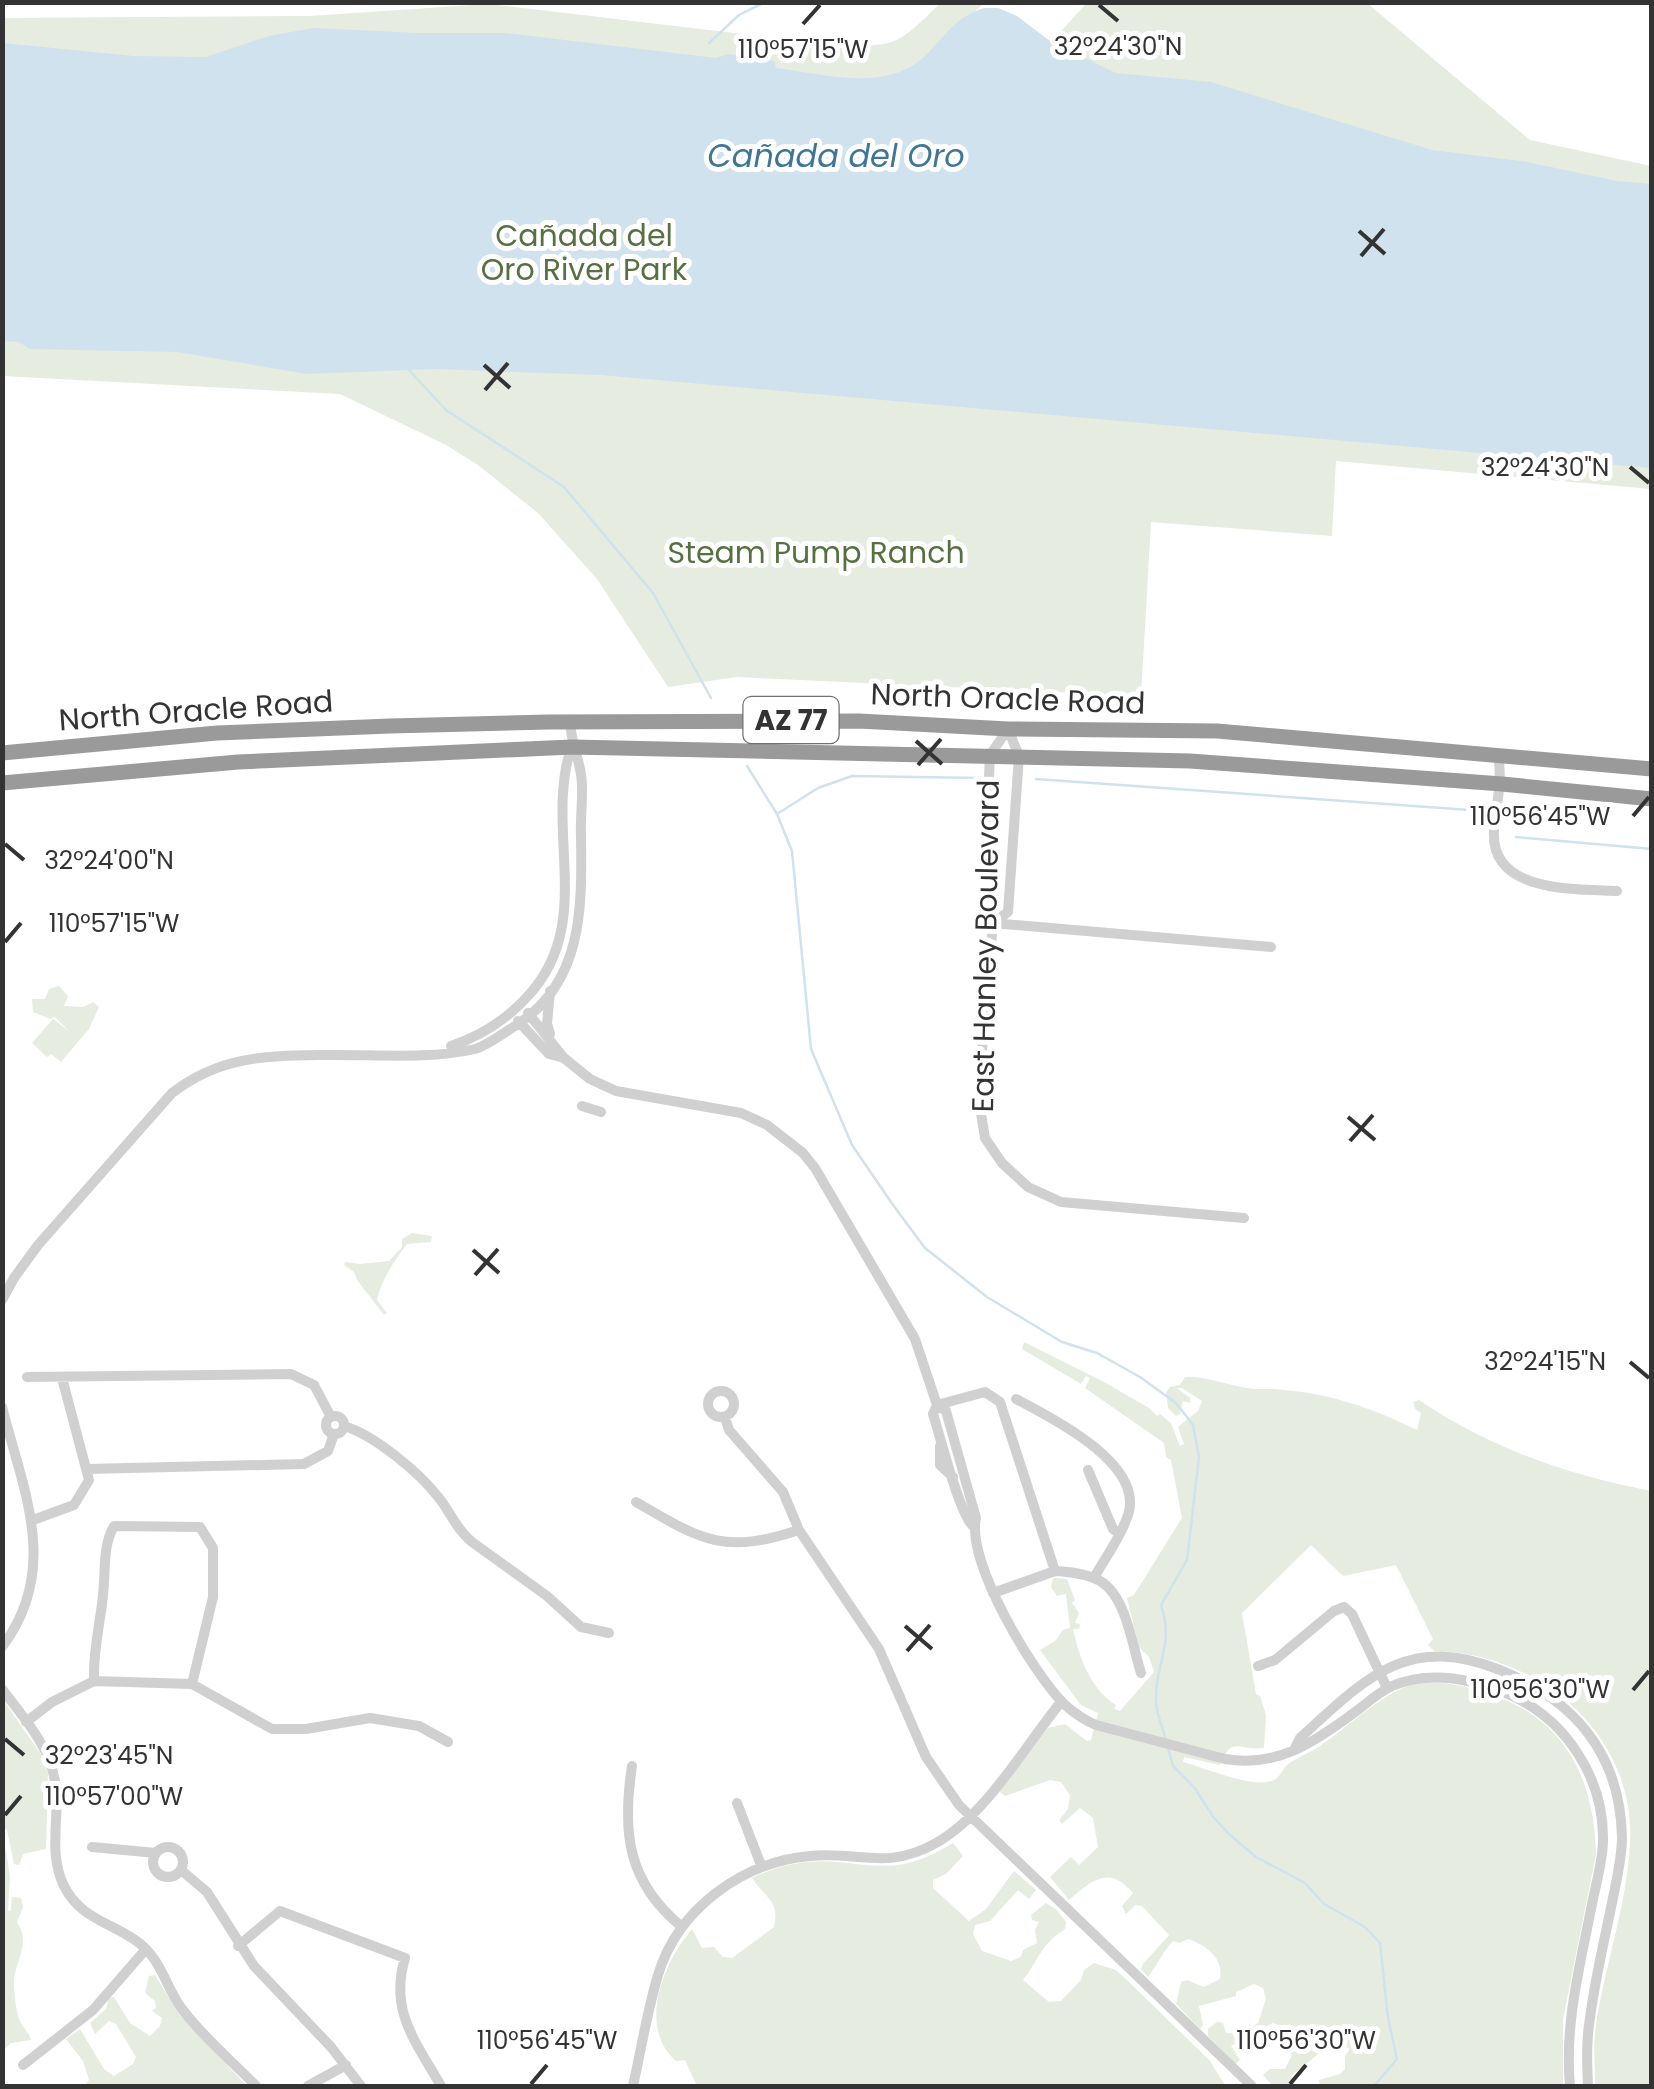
<svg xmlns="http://www.w3.org/2000/svg" width="1654" height="2089" font-family="Poppins,sans-serif">
  <style>
    .green { fill: #e6ecdf }
    .water { fill: #cfe2ee }
    .lines { fill: none; stroke-linecap: round; stroke-linejoin: round }
    .stream { stroke: #cfe2ee; stroke-width: 2.5 }
    .minor { stroke: #d0d0d0; stroke-width: 10 }
    .highway { stroke: #9a9a9a; stroke-width: 15 }
    .ticks { fill: none; stroke: #333; stroke-width: 4 }
    .labels { text-anchor: middle; stroke-width: 10; stroke-linejoin: round; paint-order: stroke }
    .shield { fill: #fff; stroke: #707070; stroke-width: 2.5 }
    .shield-label { font-size: 28px; font-weight: bold; fill: #333 }
    .park-label { font-size: 30px; fill: #56703f; stroke: #fff }
    .street-label { font-size: 30px; fill: #333; stroke: #fff }
    .water-label { font-size: 32px; font-style: italic; fill: #3f7597; stroke: #fff }
    .ticks-label { font-size: 25px; text-anchor: middle; fill: #333; stroke: #fff; stroke-width: 10; stroke-linejoin: round; paint-order: stroke }
  </style>
  <rect width="100%" height="100%" fill="#fff"/>
  <path class="green" d="M940 3H984L892 91 994 104 1087 3H1367L1530 140 1651 166V489L1336 461 1332 536 1151 522 1141 696 737 677 668 687 597 579 538 513 478 465 446 445 340 394 3 376 2 18 310 16 488 4 827 44C892 47 894 50 940 3Z
    M59 986 68 996 64 1006 83 1007 93 1002 99 1007 89 1029 61 1062 51 1054 47 1057 32 1043 53 1019 69 1031 55 1017 50 1019 33 1012 32 999H45L49 989Z
    M412 1233 432 1236 431 1242 407 1244C395 1260 381 1280 377 1300L387 1313 384 1315 357 1280 354 1272 344 1265 345 1262 360 1264 389 1261 402 1247V1239Z
    M1024 1342 1104 1382 1149 1408 1157 1416 1160 1414 1171 1423 1180 1446 1184 1444 1178 1427 1198 1411 1202 1401 1182 1388H1177L1190 1398V1403L1183 1401 1180 1414 1176 1416 1168 1408 1166 1392 1170 1387 1180 1385 1185 1377C1206 1376 1225 1384 1246 1388 1258 1390 1272 1388 1284 1390 1333 1394 1374 1409 1417 1430L1421 1413 1415 1409 1413 1402 1419 1400C1490 1448 1567 1475 1651 1491V2086H1595C1595 2066 1593 2045 1596 2025 1605 1965 1627 1904 1630 1844 1636 1733 1538 1653 1434 1651L1428 1645 1433 1639 1396 1565 1343 1576 1311 1545 1242 1613 1256 1694 1260 1696 1266 1715 1264 1748C1237 1751 1232 1735 1220 1765L1184 1757 1183 1762C1206 1768 1250 1788 1272 1781 1280 1778 1281 1771 1287 1765 1297 1757 1310 1753 1320 1746 1345 1729 1381 1695 1408 1686 1429 1679 1456 1684 1476 1690 1560 1711 1594 1772 1596 1854L1563 2019V2086H1320L1319 2080 1340 2074 1345 2069V2056L1350 2049 1336 2040 1291 2076 1295 2083 1292 2086H1273L1263 2075 1270 2069H1285L1292 2055 1278 2025 1273 2023 1231 2046 1240 2060 1235 2064 1208 2036V2029L1217 2022 1223 2023 1226 2033H1233V2037L1258 2023 1266 1999 1263 1988 1254 1984 1236 1992V1996L1199 2006 1203 2025 1200 2029 1176 2004 1181 1982 1187 1980 1204 1987 1220 1979C1224 1958 1206 1945 1188 1939L1179 1943 1173 1941C1162 1953 1157 1965 1148 1977L1141 1969 1143 1964 1169 1935 1142 1906 1135 1905 1126 1914 1122 1906 1133 1893C1109 1864 1091 1881 1069 1900L1050 1877 1071 1857 1079 1865 1098 1847 1093 1818 1080 1808 1062 1824 1059 1820 1068 1809 1070 1795 1061 1782 1050 1780 1005 1796 998 1790 1048 1728 1065 1724 1087 1741 1091 1740 1098 1713 1081 1705 1040 1650 1055 1641 1063 1630 1070 1628 1066 1594 1057 1596 1051 1587 1053 1578 1067 1579 1075 1600 1072 1603 1079 1613 1075 1623 1080 1624 1079 1629H1073C1079 1657 1091 1690 1116 1705L1114 1709 1120 1711 1154 1672 1149 1657 1139 1647 1127 1598 1134 1595 1182 1518 1171 1460 1166 1457 1164 1443 1085 1388 1090 1378 1086 1376 1081 1384 1022 1349Z
    M2 1698 40 1753 48 1773 46 1849 23 1854 19 1865 14 1864 7 1830 3 1828Z
    M953 1843 963 1856 946 1874 933 1880V1888L969 1921 986 1909 1014 1871 1036 1890 1029 1899 1018 1890 990 1921 975 1925 973 1934 982 1951 1011 1961 1021 1957 1023 1950 1037 1943 1035 1930 1039 1922 1032 1920 1031 1915 1046 1903 1057 1910 1066 1922 1065 1929C1040 1945 1040 1958 1023 1980L1049 2002 1061 2001 1081 1980 1084 1970 1094 1963 1116 1970 1129 1982 1209 2060 1226 2086H697L685 2060 676 2061C637 2027 663 1963 692 1929L702 1948 714 1947 723 1957 732 1958 774 1927C780 1900 765 1898 752 1878 778 1865 808 1859 837 1862 861 1864 886 1869 909 1863 925 1859 939 1851 953 1843Z
    M5 1845 10 1877 8 1911 11 1910 12 1897 21 1898 23 1907 17 1922C30 1941 18 1958 14 1978 13 1987 16 2010 19 2019 22 2027 29 2032 31 2040L11 2043 3 2051V2086L2 1847Z
    M155 1975 179 2014 247 2086H85L89 2080 83 2061 66 2039 80 2029 104 2069 114 2076 133 2064 136 2057 116 2024 109 2021 95 2034 90 2023 106 2009 109 1998 114 1997 130 2023 150 2036 160 2026 162 2018 152 2011 156 2008 155 2001 145 1993 149 1976Z"/>
  <path class="water" d="M984 8H998L1017 16 1050 41 1116 73 1211 82 1432 150 1527 162 1617 181 1651 184V468L601 375 435 369 307 374 177 352 30 349 19 342 3 341V43L133 56 206 57 269 36 313 28 419 33H505L716 58 729 54 774 61 776 68C824 74 886 93 925 56 948 34 952 19 984 8Z"/>
  <g class="lines">
    <path class="stream" d="M709 43 739 15 765 2
      M409 370 446 410 564 487 653 593 711 698
      M747 766 777 814 792 851 811 1049 852 1145 893 1205 925 1248 987 1297 1062 1342 1097 1353 1140 1377 1176 1403 1193 1425 1199 1457 1187 1560 1161 1605C1175 1647 1154 1665 1156 1701 1156 1714 1163 1728 1166 1740
      M1036 779 1470 810
      M777 814 818 788 852 776 980 778
      M1516 837 1652 849
      M1168 1748 1173 1766 1194 1787 1214 1818 1230 1835 1256 1857 1305 1883 1324 1904 1365 1927 1380 1943 1388 2018 1397 2059 1374 2086
      M2 1883V1908"/>
    <path class="minor" d="M1008 729 990 755 983 910 993 923 978 1095 985 1138 1002 1163 1028 1187 1061 1202 1244 1218
      M1498 754C1503 786 1496 801 1494 831 1490 893 1575 889 1617 891
      M994 922 1008 912 1019 756 1008 729
      M993 923 1271 947
      M518 1021 549 1054 564 1058 528 1013
      M550 1034 547 1024 550 991
      M451 1046C481 1036 506 1020 527 997 596 924 544 832 571 748
      M564 1058 590 1079 616 1091 741 1113 767 1125 803 1153 815 1168 915 1339 937 1405 946 1411 976 1518C966 1562 1033 1673 1064 1704 1074 1713 1084 1720 1096 1725L1225 1759C1277 1768 1315 1742 1355 1712 1367 1703 1379 1692 1392 1686 1430 1670 1473 1679 1510 1695 1566 1720 1604 1778 1603 1840 1603 1859 1597 1880 1593 1899 1581 1962 1564 2023 1570 2086
      M582 1106 601 1112
      M2 1300 14 1278 38 1245 172 1093C220 1056 264 1056 323 1055 372 1054 428 1060 475 1049 489 1045 503 1033 515 1026 584 983 582 906 581 835 580 816 584 793 581 774 578 756 571 741 570 722
      M27 1377 291 1374 314 1385 331 1417
      M708 1404a13 13 0 1 1 26 0a13 13 0 1 1-26 0Z
      M1016 1399C1052 1418 1145 1464 1128 1515 1121 1537 1105 1558 1094 1578
      M937 1405 985 1392 1000 1402 1055 1571C1068 1572 1083 1573 1096 1579 1126 1591 1132 1646 1141 1673
      M937 1405 933 1414C940 1436 960 1517 974 1527
      M2 1407C23 1490 61 1569 2 1647
      M326 1425a9 9 0 1 1 18 0a9 9 0 1 1-18 0Z
      M725 1417 729 1430 783 1492 799 1530 879 1649 926 1757 959 1805 1252 2086
      M344 1426C374 1435 419 1472 439 1498 451 1513 456 1529 472 1542L547 1596 581 1627 609 1633
      M940 1446V1465L953 1477
      M87 1469 304 1464 328 1451 334 1434
      M1088 1470 1113 1529 1119 1533
      M636 1502C701 1540 723 1555 799 1530
      M33 1520 74 1505 89 1480 62 1378
      M993 1593 1055 1571
      M1258 1666 1275 1660 1334 1611 1344 1607 1352 1614 1387 1688
      M94 1681C93 1648 100 1626 103 1595 106 1571 102 1547 114 1526L200 1527 213 1548V1597L192 1684
      M2 1689C23 1717 49 1745 55 1781 61 1817 47 1851 64 1886 80 1918 109 1922 135 1940 161 1957 165 1986 182 2009 203 2037 232 2061 256 2086
      M26 1722 52 1702 94 1681 192 1684 272 1729H306L370 1718 419 1726 448 1742
      M1294 1750 1300 1738C1364 1680 1406 1632 1500 1670 1575 1701 1620 1753 1622 1837 1622 1857 1617 1878 1613 1898 1605 1938 1595 1978 1590 2018 1586 2041 1587 2064 1588 2086
      M632 1766C622 1832 627 1882 682 1927
      M737 1803 761 1865
      M92 1847 156 1853
      M153 1862a15 15 0 1 1 30 0a15 15 0 1 1-30 0Z
      M181 1870 207 1892 254 1966 331 2047 361 2086
      M238 1946 280 1911 405 1958C389 2011 416 2042 441 2086
      M23 2065 93 2010 146 1949
      M308 2086 346 2065
      M633 2086C641 2050 647 2012 658 1975 678 1909 742 1862 810 1856 858 1851 887 1871 936 1843 986 1815 1025 1746 1061 1702"/>
    <path class="highway" d="M2 753 217 733 390 726 548 722 859 721 1008 729 1217 731 1652 769
      M2 783 238 762 572 747 1190 761 1502 784 1652 799"/>
  </g>
  <path class="ticks" d="M1099 5 1118 21M803 24 820 5M1359 231 1385 254M1361 256 1384 229M484 365 510 388M485 390 508 363M1630 467 1649 483M916 741 942 764M918 765 941 739M1633 816 1649 797M5 844 24 860M5 942 21 923M1348 1117 1375 1140M1350 1141 1373 1115M473 1250 499 1273M475 1275 498 1249M1630 1362 1649 1378M905 1626 932 1649M907 1651 930 1625M1633 1690 1649 1671M5 1739 24 1755M5 1815 21 1796M531 2084 547 2065M1290 2084 1306 2065"/>
  <g class="labels">
    <rect class="shield" x="743.5" y="697" width="95" height="46" rx="8"/>
    <g class="shield-label">
      <text x="791" y="730">AZ 77</text>
    </g>
    <g class="park-label">
      <text x="584" y="246">Cañada del<tspan x="584" dy="34">Oro River Park</tspan></text>
      <text x="816" y="563">Steam Pump Ranch</text>
    </g>
    <g class="street-label">
      <text transform="translate(1008 699) rotate(2)" y="10">North Oracle Road</text>
      <text transform="translate(196 711) rotate(-4)" y="10">North Oracle Road</text>
      <text transform="translate(986 946) rotate(-89)" y="10">East Hanley Boulevard</text>
    </g>
    <g class="water-label">
      <text x="836" y="167">Cañada del Oro</text>
    </g>
  </g>
  <g class="ticks-label">
    <text x="1118" y="55">32°24'30"N</text>
    <text x="803" y="58">110°57'15"W</text>
    <text x="1545" y="476">32°24'30"N</text>
    <text x="1540" y="825">110°56'45"W</text>
    <text x="109" y="869">32°24'00"N</text>
    <text x="114" y="932">110°57'15"W</text>
    <text x="1545" y="1370">32°24'15"N</text>
    <text x="1540" y="1698">110°56'30"W</text>
    <text x="109" y="1764">32°23'45"N</text>
    <text x="114" y="1805">110°57'00"W</text>
    <text x="547" y="2049">110°56'45"W</text>
    <text x="1306" y="2049">110°56'30"W</text>
  </g>
  <rect width="1654" height="2089" fill="none" stroke="#333333" stroke-width="10"/>
</svg>
